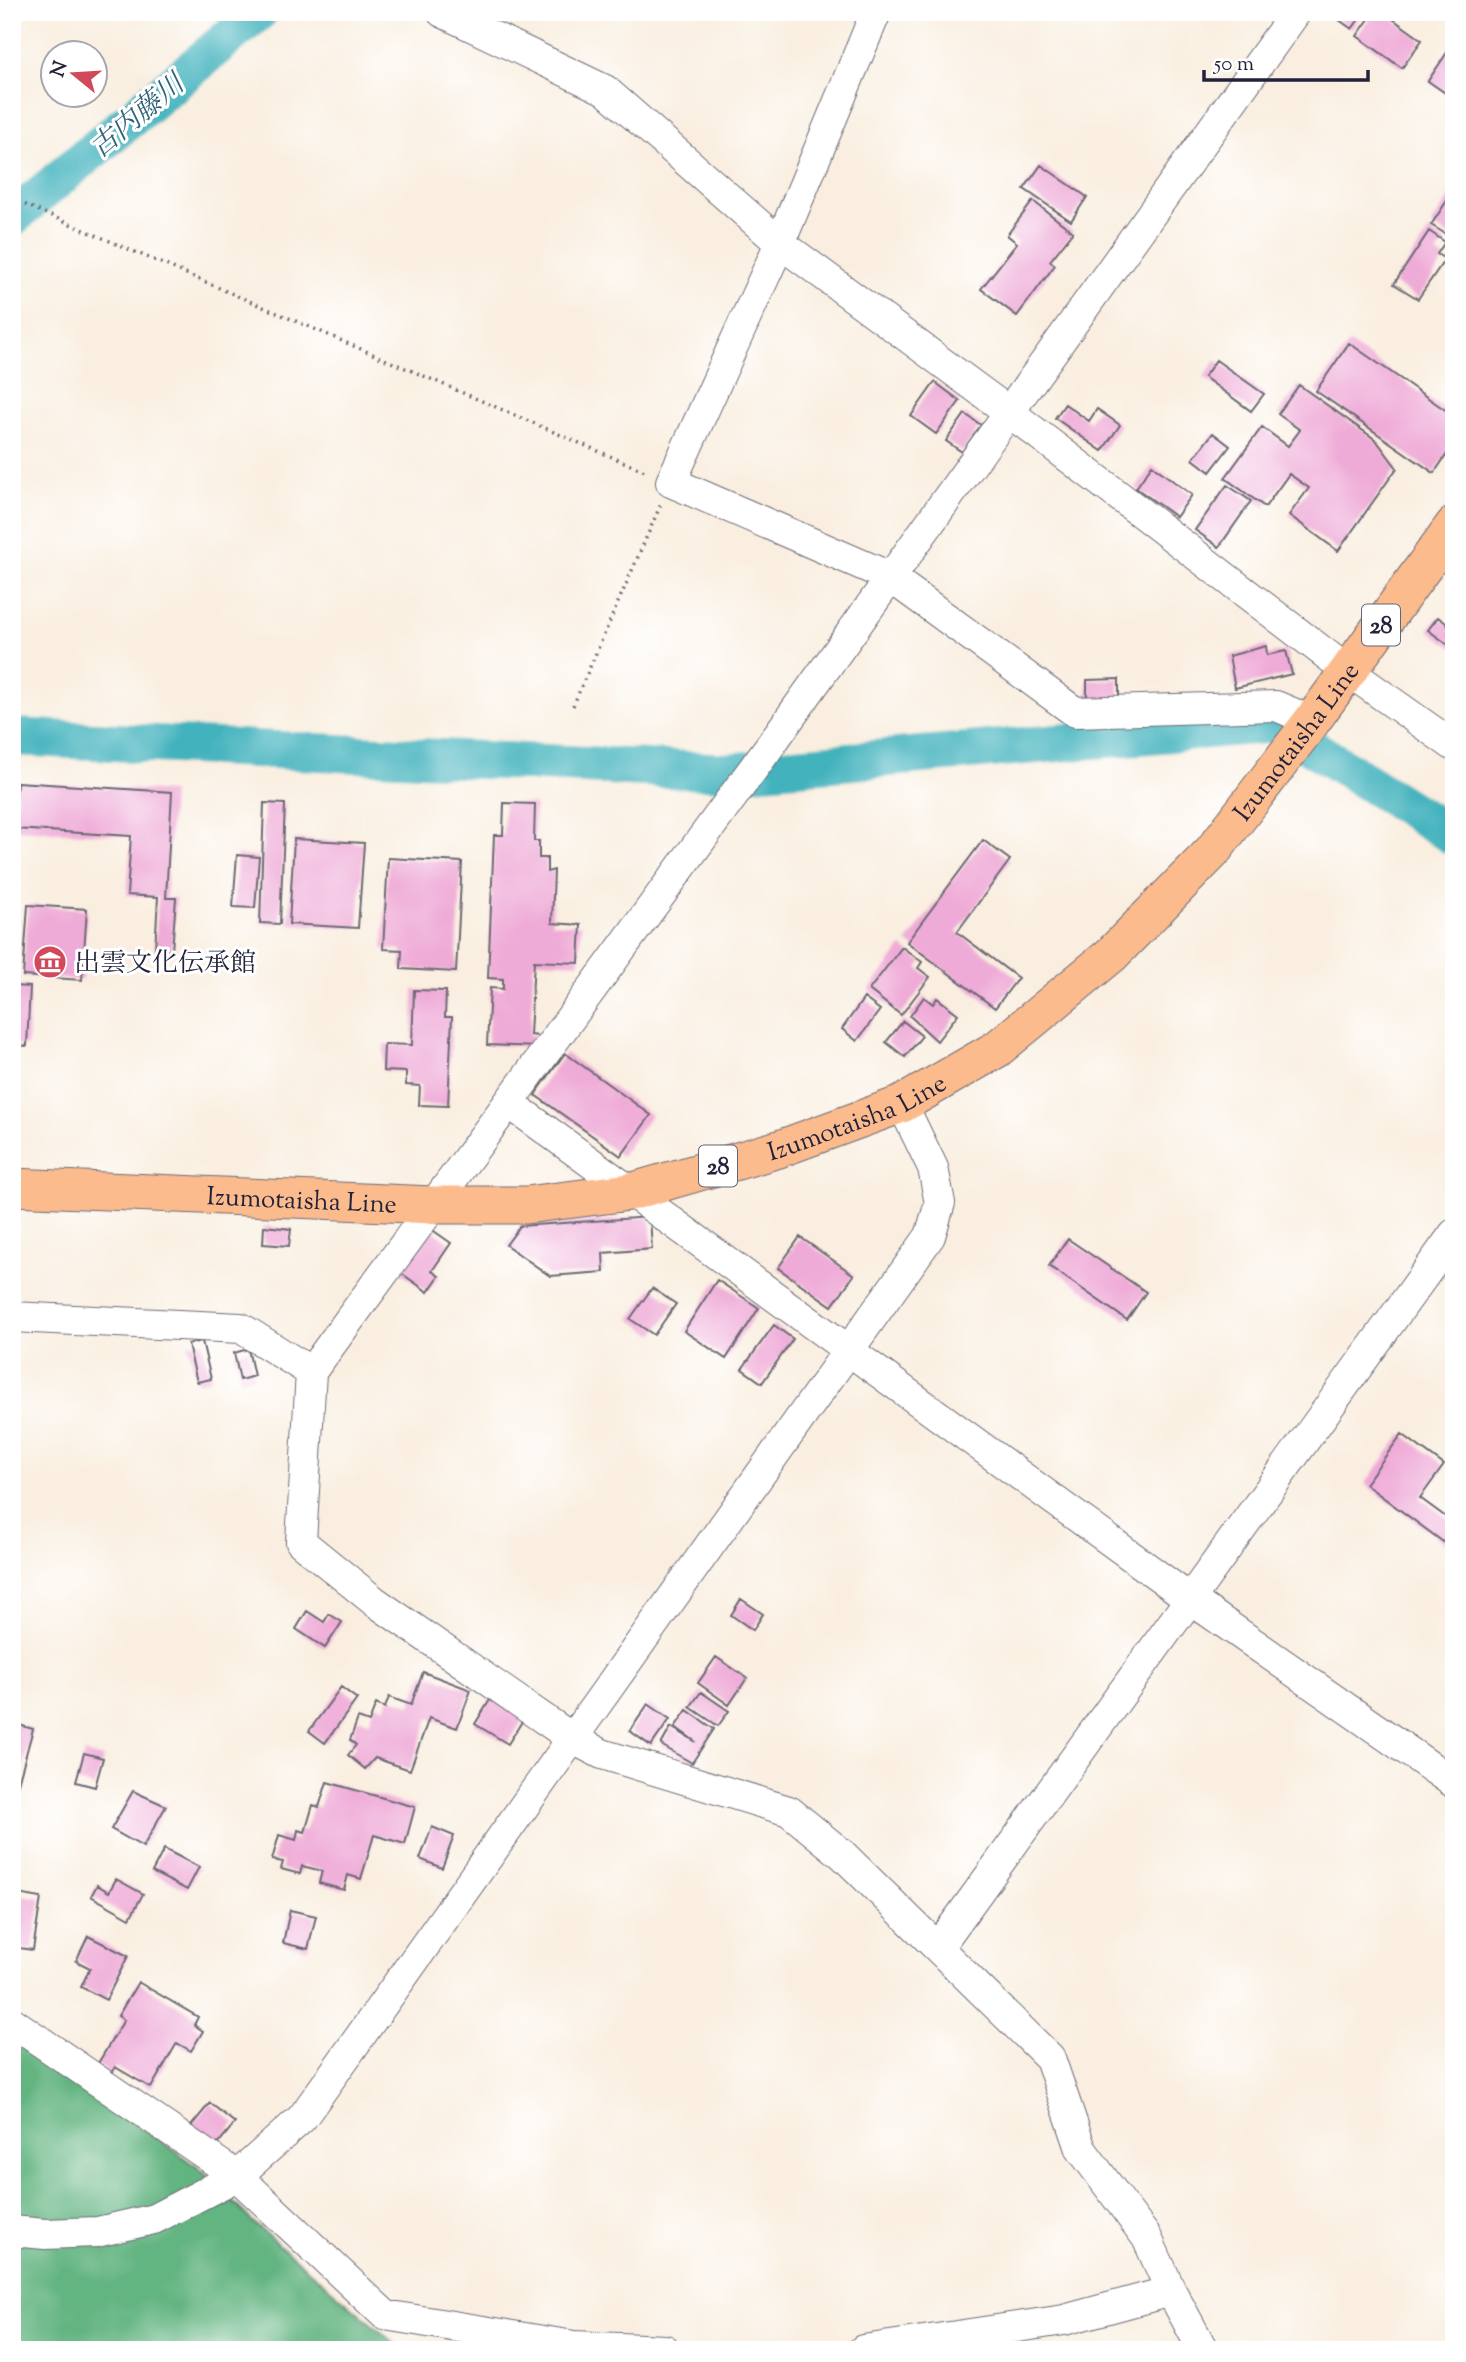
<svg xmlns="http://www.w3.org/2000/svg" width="1466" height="2362" font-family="'Sorts Mill Goudy','Noto Serif JP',serif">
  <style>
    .forest { fill: #62b480; stroke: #426b5e; stroke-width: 2 }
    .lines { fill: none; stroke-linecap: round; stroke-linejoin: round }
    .river { stroke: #43b2bd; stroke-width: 38 }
    .building { fill: #efabd7 }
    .minor-casing { stroke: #6d6974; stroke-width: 32 }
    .major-casing { stroke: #6d6974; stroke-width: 39 }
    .path { stroke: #6d6974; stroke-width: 3.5; stroke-dasharray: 2 5; stroke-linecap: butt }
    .minor { stroke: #fff; stroke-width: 30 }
    .major { stroke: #fbbb8d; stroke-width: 37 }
    .labels { text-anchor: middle; stroke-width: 6; stroke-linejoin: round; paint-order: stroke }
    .shield { fill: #fff; stroke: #646476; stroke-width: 2 }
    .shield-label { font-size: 24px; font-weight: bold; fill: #22223b }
    .street-label { font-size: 26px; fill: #22223b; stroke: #fff }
    .poi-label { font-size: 26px; fill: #22223b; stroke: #fff; text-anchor: start }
    .water-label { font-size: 28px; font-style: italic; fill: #316376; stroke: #fff }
  </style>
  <rect width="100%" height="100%" fill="#fff"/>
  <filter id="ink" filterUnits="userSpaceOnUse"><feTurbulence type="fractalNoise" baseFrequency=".0143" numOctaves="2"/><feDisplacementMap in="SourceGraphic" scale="14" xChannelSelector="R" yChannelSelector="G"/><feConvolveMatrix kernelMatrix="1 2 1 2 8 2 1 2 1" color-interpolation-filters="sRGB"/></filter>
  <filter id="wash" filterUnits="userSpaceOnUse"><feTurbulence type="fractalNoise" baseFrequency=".00686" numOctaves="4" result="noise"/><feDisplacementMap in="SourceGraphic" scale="28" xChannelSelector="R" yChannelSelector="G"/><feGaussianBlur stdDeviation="1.57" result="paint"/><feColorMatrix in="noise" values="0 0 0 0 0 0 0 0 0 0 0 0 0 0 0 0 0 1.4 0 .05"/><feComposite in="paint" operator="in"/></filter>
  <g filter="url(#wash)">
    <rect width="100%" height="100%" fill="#f9eedf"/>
    <path class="forest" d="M12 2039 197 2166 257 2226 402 2350H12Z"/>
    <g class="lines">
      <path class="river" d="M12 218 259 12
        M12 737 728 772 1275 724 1454 837"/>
    </g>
    <g id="blocks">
      <path class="building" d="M1328 12H1364L1352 29Z
        M1374 12H1383L1422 40 1402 68 1357 36Z
        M1454 42V99L1428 81Z
        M1041 165 1087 197 1071 221 1024 189Z
        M1454 190V239L1431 225Z
        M1033 201 1073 232 1050 261 1055 265 1017 316 981 289 1017 243 1007 235Z
        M1429 231 1445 242 1437 254 1445 259 1418 299 1394 284Z
        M1349 343 1454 416V444L1434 473 1316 391Z
        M1216 360 1264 394 1251 411 1204 377Z
        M935 382 960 401 936 434 911 416Z
        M1299 385 1376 440 1397 468 1338 551 1289 515 1309 488 1289 474 1265 507 1225 478 1262 427 1288 446 1300 430 1278 414Z
        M1065 404 1089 421 1097 409 1120 425 1102 451 1055 418Z
        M965 414 981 425 962 452 946 441Z
        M1213 433 1230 446 1210 472 1193 459Z
        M1152 465 1192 495 1176 517 1136 488Z
        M1227 485 1251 501 1219 547 1195 530Z
        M1438 617 1454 629V649L1428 630Z
        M1266 646 1267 655 1286 651 1292 674 1235 688 1229 656Z
        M1119 679V700H1087V680Z
        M17 782 172 792 166 898H176L172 951 155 950 158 897 127 895 131 836 14 829Z
        M264 803 285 804 280 924 260 923Z
        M504 803 535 804 534 841H539V858H547V872L554 870 552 923 581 925 579 963 534 961 530 1035 539 1036 538 1047 487 1045 490 988 503 989V979L488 978 494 835H503Z
        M294 839 364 843 358 928 289 924Z
        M983 840 1010 860 957 932 1018 978 995 1008 907 942Z
        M237 855 259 857 255 908 233 907Z
        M388 858 462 862 456 972 401 969 402 950 383 949Z
        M12 902H18L14 950H12Z
        M28 905 87 909 82 980 23 976Z
        M902 947 922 962 918 968 930 977 901 1015 869 990Z
        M12 986 30 987 27 1046 12 1045Z
        M414 990 446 991 445 1017H452L448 1106 419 1105 420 1086 406 1085V1072L383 1071 384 1044 412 1045Z
        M924 997 933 1004 937 998 958 1014 937 1041 910 1016Z
        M864 998 880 1010 857 1041 842 1029Z
        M903 1021 922 1036 905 1057 886 1042Z
        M565 1053 651 1115 621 1156 535 1095Z
        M650 1217 652 1249 603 1253 604 1272 550 1276 506 1245 520 1226Z
        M264 1226 291 1229 289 1246 263 1244Z
        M431 1229 451 1243 432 1271 439 1276 428 1292 401 1273Z
        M800 1237 854 1275 832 1306 778 1268Z
        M1068 1239 1146 1292 1127 1320 1049 1266Z
        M717 1280 759 1308 726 1359 684 1331Z
        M652 1288 676 1304 654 1335 630 1319Z
        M774 1325 793 1339 762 1383 742 1369Z
        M202 1341 211 1379 197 1382 188 1344Z
        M248 1349 254 1376 240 1380 234 1353Z
        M1402 1434 1444 1465 1420 1498 1454 1523V1550L1365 1484Z
        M741 1599 763 1614 753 1630 731 1615Z
        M307 1611 324 1622 329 1614 342 1622 325 1648 296 1629Z
        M716 1657 747 1678 729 1705 698 1683Z
        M423 1672 471 1690 457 1728 429 1718 410 1770 375 1758 365 1769 348 1755 356 1745 350 1740 358 1718 369 1722 376 1704 385 1708 389 1697 411 1705Z
        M341 1687 357 1699 325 1743 309 1731Z
        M701 1692 729 1711 718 1726 690 1707Z
        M493 1695 526 1715 508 1744 475 1724Z
        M648 1704 670 1719 651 1746 630 1731Z
        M687 1710 714 1729 692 1763 661 1745 671 1727 696 1742 675 1727Z
        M12 1723 33 1729 16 1791 12 1790Z
        M84 1753 103 1758 95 1787 76 1782Z
        M327 1782 415 1807 405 1844 374 1835 361 1879 348 1875 344 1890 319 1883 322 1871 302 1866 300 1874 281 1869 283 1862 272 1860 279 1835 296 1840 298 1830 305 1832 313 1805 319 1807Z
        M133 1791 166 1806 143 1847 111 1829Z
        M432 1827 454 1836 442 1868 420 1859Z
        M164 1849 199 1867 187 1890 152 1872Z
        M116 1879 143 1894 130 1918 91 1896 97 1885 109 1892Z
        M12 1893 41 1898 33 1950 12 1947Z
        M290 1910 316 1916 308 1949 283 1943Z
        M88 1936 128 1956 106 2000 81 1987 90 1968 76 1961Z
        M138 1982 198 2017 194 2025 203 2031 191 2051 177 2043 151 2088 115 2067 112 2074 97 2065 124 2020 118 2016Z
        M210 2103 235 2123 216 2146 191 2126Z"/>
    </g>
  </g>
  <g filter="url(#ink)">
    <use href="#blocks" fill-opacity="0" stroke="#6d6974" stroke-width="2"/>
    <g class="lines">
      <defs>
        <path id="minor" d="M442 12 605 90 780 243 1009 412 1348 671 1454 746
          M876 12 780 243 671 482 890 577 1075 712 1276 706 1312 721
          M509 1103 1190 1599 1454 1783
          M12 1317 241 1328 311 1372 301 1542 374 1601 573 1739 602 1754 789 1811 843 1855 1050 2058 1081 2149 1147 2238 1171 2291
          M311 1372 772 743 1296 12
          M939 1946 1454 1234
          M12 2022 237 2176 385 2315 574 2346 665 2350
          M12 2231 45 2234 97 2232 154 2219 237 2176 302 2118 930 1236 940 1203 933 1168 902 1104
          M863 2350 1064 2320 1171 2291 1203 2350"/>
        <g id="major">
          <path id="s1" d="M12 1187 433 1205H526L630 1192 779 1149 902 1104 997 1049 1111 955 1212 852 1312 721 1454 525"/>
        </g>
      </defs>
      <use href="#minor" class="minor-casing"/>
      <use href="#major" class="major-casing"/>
      <path class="path" d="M12 199 647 472
        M573 706 661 504"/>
      <use href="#minor" class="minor"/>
      <use href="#major" class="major"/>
    </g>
  </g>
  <defs>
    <symbol id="museum-disc" viewBox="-11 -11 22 22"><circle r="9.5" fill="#d1495b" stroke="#fff"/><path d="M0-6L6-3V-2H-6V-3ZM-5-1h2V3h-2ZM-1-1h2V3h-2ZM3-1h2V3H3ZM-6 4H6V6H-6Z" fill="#fff"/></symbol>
  </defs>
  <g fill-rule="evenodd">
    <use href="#museum-disc" x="31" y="943" width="38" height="38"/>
  </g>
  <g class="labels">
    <g class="shield">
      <rect x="1362" y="604.5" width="38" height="41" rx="5"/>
      <rect x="699" y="1145.5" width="38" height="41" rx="5"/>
    </g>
    <g class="shield-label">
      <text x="1381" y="633">28</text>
      <text x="718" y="1174">28</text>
    </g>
    <g class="street-label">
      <text dy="9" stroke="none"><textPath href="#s1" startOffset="1446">Izumotaisha Line</textPath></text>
      <text dy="9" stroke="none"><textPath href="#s1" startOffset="858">Izumotaisha Line</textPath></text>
      <text dy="9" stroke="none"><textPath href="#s1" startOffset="290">Izumotaisha Line</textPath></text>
    </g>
    <g class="poi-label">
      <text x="74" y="971">出雲文化伝承館</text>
    </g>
    <g class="water-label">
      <text transform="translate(136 115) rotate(-40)" y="10">古内藤川</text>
    </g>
  </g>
  <rect width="1466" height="2362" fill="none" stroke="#fff" stroke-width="42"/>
  <g transform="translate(74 74) rotate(288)"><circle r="33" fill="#ffffff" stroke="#a7a7b1" stroke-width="2"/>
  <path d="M0-5L12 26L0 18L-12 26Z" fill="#d1495b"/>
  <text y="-10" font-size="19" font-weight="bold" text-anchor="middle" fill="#22223b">N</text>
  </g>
  <path d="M1204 70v10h164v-10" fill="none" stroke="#22223b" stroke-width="3.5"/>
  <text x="1214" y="70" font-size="21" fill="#22223b" stroke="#ffffff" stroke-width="5" paint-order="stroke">50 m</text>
</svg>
